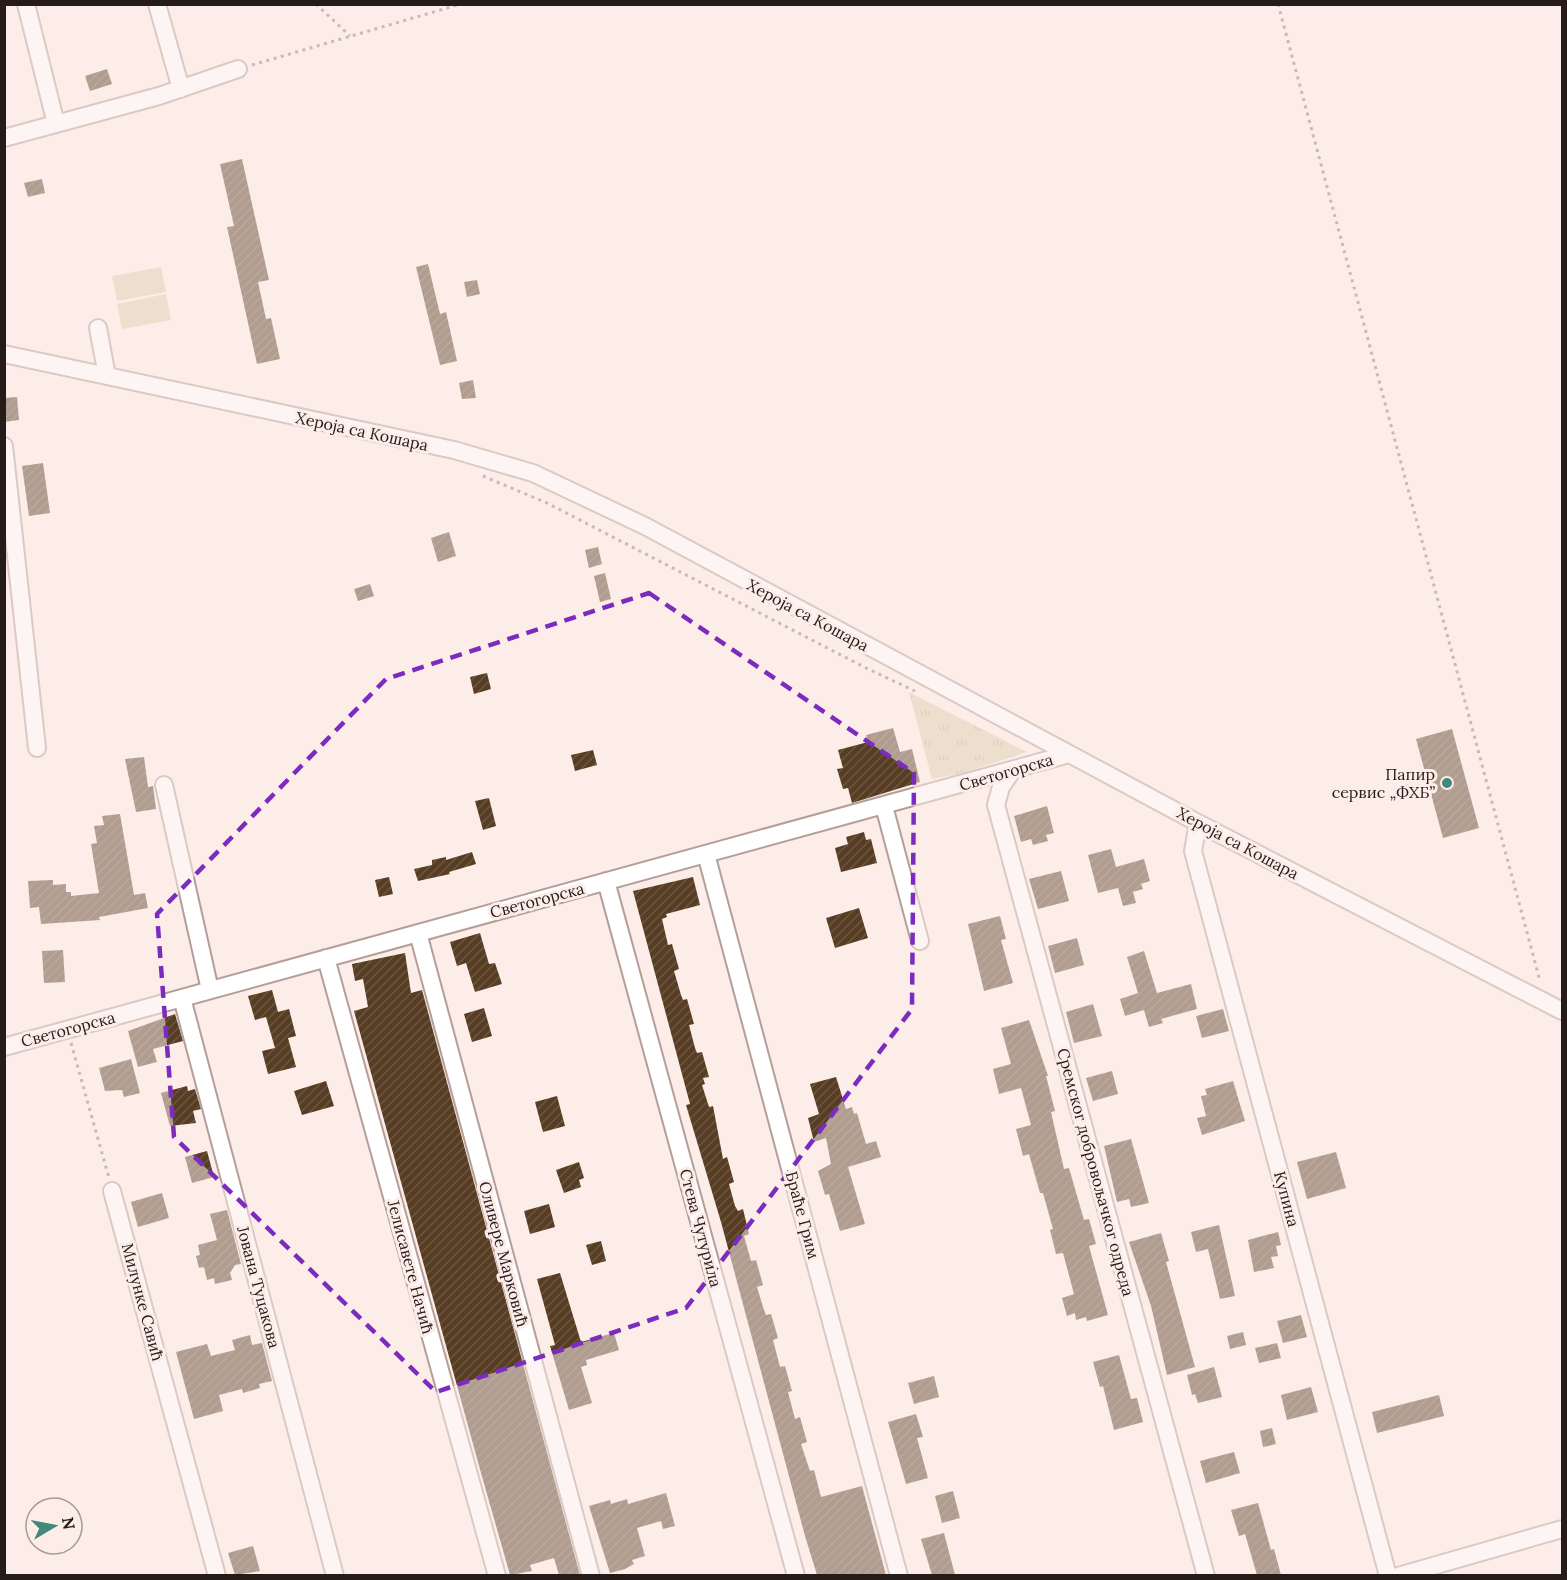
<svg xmlns="http://www.w3.org/2000/svg" width="1567" height="1580" font-family="Lora,serif">
  <style>
    .grass { fill: url(#grass-tufts) }
    .park { fill: #dacfaa }
    .building { fill: url(#building-hatch) }
    .lines { fill: none; stroke-linecap: round; stroke-linejoin: round }
    .minor-casing { stroke: #b69e98; stroke-width: 20 }
    .path { stroke: #887d7a; stroke-width: 3; stroke-dasharray: 3 4.5; stroke-linecap: butt }
    .minor { stroke: #fff; stroke-width: 16 }
    .marked { fill: none; stroke: #7b2cbf; stroke-width: 4.5; stroke-dasharray: 12 8; stroke-linejoin: round }
    .poi-dot { fill: #43887d; stroke: #fcede9; stroke-width: 2 }
    .labels { text-anchor: middle; stroke-width: 6; stroke-linejoin: round; paint-order: stroke }
    .street-label { font-size: 16px; fill: #251c1a; stroke: #fcede9 }
    .poi-label { font-size: 16px; fill: #251c1a; stroke: #fcede9; text-anchor: end }
  </style>
  <defs>
    <pattern id="grass-tufts" width="24" height="20" patternUnits="userSpaceOnUse" patternTransform="scale(1.5)"><rect width="24" height="20" fill="#dacfaa"/><path d="M3 7l-1-3M5 7V3M7 7l1-3M15 17l-1-3M17 17v-4M19 17l1-3" fill="none" stroke="#bbb192"/></pattern>
    <pattern id="building-hatch" width="6" height="6" patternUnits="userSpaceOnUse" patternTransform="scale(1.5)"><rect width="6" height="6" fill="#573d23"/><path d="M-1 1l2-2M0 6l6-6M5 7l2-2" fill="none" stroke="#6c5641"/></pattern>
  </defs>
  <rect width="100%" height="100%" fill="#fcede9"/>
  <path class="grass" d="M909 692 1027 752 963 773 932 779Z"/>
  <path class="park" d="M161 267 166 292 117 301 112 276Z
    M166 294 171 320 122 329 117 304Z"/>
  <path class="building" d="M107 69 112 84 90 91 85 76Z
    M242 159 269 280 258 282 266 319 271 318 280 359 257 364 227 227 234 226 220 164Z
    M42 179 45 193 28 197 24 183Z
    M428 264 440 314 446 312 457 361 440 365 416 267Z
    M477 280 480 294 467 297 464 282Z
    M473 380 476 398 462 399 459 383Z
    M17 397 19 420 4 422V398Z
    M43 463 50 513 29 516 22 466Z
    M449 532 456 556 438 562 431 538Z
    M598 547 602 564 589 568 585 550Z
    M605 573 611 599 600 602 594 576Z
    M370 584 374 596 358 601 354 589Z
    M487 673 491 689 474 694 470 677Z
    M893 728 900 752 912 749 920 782 852 803 848 788 843 789 837 769 843 768 838 750 868 742 866 735Z
    M1452 729 1479 828 1443 838 1416 739Z
    M593 750 597 765 575 771 571 755Z
    M144 757 148 787 153 786 156 809 136 812 125 759Z
    M489 798 496 826 483 830 475 801Z
    M1047 806 1054 833 1046 835 1048 841 1033 845 1031 839 1021 842 1014 816Z
    M120 814 134 895 145 893 148 908 99 917 100 920 41 924 39 907 30 908 28 881 53 880V885L66 884V892H71V896L99 893 91 844 97 843 94 826 104 825 102 816Z
    M864 832 866 840 871 839 877 863 841 872 835 848 848 844 846 837Z
    M1111 849 1116 867 1144 859 1150 881 1141 884 1143 889 1133 892 1136 903 1123 906 1118 888 1098 893 1088 855Z
    M472 852 476 864 449 872 450 874 418 881 414 869 432 865V860L446 857V860Z
    M1061 871 1069 901 1038 909 1029 879Z
    M389 877 393 894 379 897 375 880Z
    M693 877 700 905 666 914 667 917 662 919 668 945 672 944 679 969 674 971 681 995 683 1000 687 999 694 1024 689 1025 695 1048 697 1053 702 1052 709 1077 703 1078 705 1084 702 1085 709 1107 713 1106 723 1159 727 1157 734 1182 729 1184 735 1206 738 1211 743 1209 749 1234 744 1236 751 1261 756 1260 763 1285 757 1287 764 1310 766 1315 771 1314 778 1338 773 1340 780 1367 785 1366 792 1391 788 1392 795 1419 800 1417 807 1442 801 1444 810 1471 814 1470 821 1497 862 1486 886 1575H817L805 1536 721 1222 686 1105 690 1104 633 891Z
    M859 908 868 938 835 948 826 918Z
    M1000 916 1006 939 1001 940 1013 983 984 991 968 924Z
    M480 933 489 964 495 963 502 984 475 992 466 963 457 966 450 942Z
    M1077 938 1084 965 1055 973 1048 946Z
    M63 950 65 982 44 983 42 951Z
    M1144 951 1157 993 1191 984 1197 1009 1161 1019 1163 1023 1149 1027 1144 1010 1125 1016 1120 999 1138 993 1127 957Z
    M405 953 411 993 422 990 580 1575H559L554 1558 530 1565 532 1571 510 1575 481 1473 354 1011 368 1007 363 979 355 981 352 964Z
    M272 990 278 1012 289 1009 296 1036 288 1038 296 1067 268 1074 262 1051 275 1048 266 1017 255 1020 248 996Z
    M1093 1004 1102 1036 1074 1043 1066 1012Z
    M484 1008 492 1036 472 1042 464 1014Z
    M1223 1009 1229 1031 1202 1038 1196 1016Z
    M175 1014 183 1041 153 1049 157 1062 138 1067 128 1031Z
    M1029 1020 1048 1076H1046L1055 1111 1051 1112 1064 1169 1069 1168 1084 1220 1089 1219 1096 1244 1089 1246 1108 1315 1087 1321 1086 1317 1076 1320 1075 1313 1067 1316 1062 1298 1074 1294 1063 1253 1056 1254 1050 1230 1053 1229 1043 1193H1040L1029 1154 1023 1156 1016 1129 1031 1125 1021 1088 999 1094 993 1069 1011 1064 1001 1028Z
    M131 1059 140 1093 124 1097 122 1090 105 1091 99 1068Z
    M1112 1071 1118 1094 1093 1101 1086 1078Z
    M836 1077 846 1109 852 1107 854 1114 857 1113 866 1144 876 1141 881 1157 848 1167 865 1224 840 1231 829 1194 825 1195 818 1171 831 1164 826 1138 814 1142 808 1118 819 1114 810 1084Z
    M326 1081 334 1106 302 1115 294 1091Z
    M1233 1081 1245 1121 1202 1135 1197 1118 1206 1116 1201 1096 1207 1095 1205 1089Z
    M187 1086 188 1091 195 1089 201 1109 193 1111 196 1123 170 1126 161 1093Z
    M557 1096 565 1126 543 1132 535 1102Z
    M1131 1139 1149 1203 1131 1207 1129 1199 1117 1202 1104 1146Z
    M207 1151 214 1177 192 1183 185 1157Z
    M1336 1152 1346 1188 1307 1199 1297 1162Z
    M579 1162 584 1178 579 1180 581 1187 564 1193 556 1170Z
    M162 1193 169 1218 138 1227 131 1202Z
    M549 1204 555 1227 530 1234 524 1211Z
    M227 1210 241 1264 235 1265 230 1273 232 1280 215 1284 214 1278 207 1280 204 1267 199 1268 196 1256 200 1255 198 1245 217 1240 210 1214Z
    M1219 1225 1235 1296 1220 1299 1208 1249 1196 1252 1191 1232Z
    M1278 1232 1281 1245 1276 1246 1278 1256 1271 1257 1274 1268 1254 1272 1248 1240Z
    M1161 1233 1169 1261 1166 1262 1195 1367 1167 1375 1151 1306 1129 1242Z
    M601 1241 606 1261 592 1265 586 1245Z
    M560 1273 581 1342 614 1333 619 1350 586 1360 587 1365 581 1367 592 1403 569 1410 550 1346 555 1345 537 1279Z
    M1301 1315 1307 1337 1283 1343 1277 1321Z
    M1243 1332 1246 1345 1230 1349 1227 1336Z
    M250 1335 252 1345 262 1343 272 1381 259 1384 260 1388 243 1393 242 1389 219 1395 223 1411 194 1419 176 1352 207 1344 211 1356 235 1350 232 1340Z
    M1277 1343 1281 1358 1259 1363 1255 1348Z
    M1119 1355 1131 1399 1137 1398 1143 1422 1114 1430 1103 1386 1100 1387 1093 1362Z
    M1214 1367 1222 1397 1198 1403 1195 1394 1192 1395 1187 1375Z
    M934 1376 939 1397 914 1404 908 1383Z
    M1311 1387 1318 1412 1287 1420 1281 1395Z
    M1439 1395 1444 1416 1377 1433 1372 1412Z
    M916 1414 923 1437 917 1438 928 1478 906 1484 888 1422Z
    M1272 1428 1276 1444 1263 1447 1260 1431Z
    M1234 1452 1240 1473 1206 1483 1200 1461Z
    M953 1491 960 1518 942 1523 935 1496Z
    M666 1493 675 1526 663 1529 661 1521 637 1528 645 1556 632 1560 634 1564 625 1569 610 1573 589 1506 610 1500 611 1504 627 1499 628 1504Z
    M1258 1503 1271 1550 1274 1549 1281 1575H1257L1245 1534 1239 1536 1231 1510Z
    M944 1533 955 1575H932L921 1539Z
    M253 1546 260 1571 235 1575 228 1553Z"/>
  <g class="lines">
    <defs>
      <path id="minor" d="M26 4 56 124
        M157 4 181 89
        M4 138 159 96 238 69
        M98 328 107 376
        M4 354 454 450 533 473 645 526 1198 823 1562 1011
        M4 446 37 748
        M1012 771 1001 787 996 805 1206 1576
        M164 785 210 990
        M884 806 920 941
        M1198 823 1193 851 1388 1576
        M706 854 899 1576
        M606 881 796 1576
        M418 933 591 1576
        M326 958 497 1576
        M182 998 335 1576
        M4 1047 1069 754
        M112 1191 217 1576
        M1398 1576 1562 1529"/>
    </defs>
    <use href="#minor" class="minor-casing"/>
    <path class="path" d="M316 4 350 36
      M1278 4 1540 981
      M252 65 461 4
      M483 476 547 503 868 669 915 691
      M71 1043 109 1178"/>
    <use href="#minor" class="minor"/>
  </g>
  <path d="M0 0H1567V1580H0ZM649 593 914 773 912 1009 686 1308 436 1392 174 1137 157 914 386 679Z" fill="#fcede9" fill-opacity=".55" fill-rule="evenodd"/>
  <path class="marked" d="M649 593 914 773 912 1009 686 1308 436 1392 174 1137 157 914 386 679Z"/>
  <circle class="poi-dot" cx="1447" cy="783" r="6"/>
  <g class="labels">
    <g class="street-label">
      <text transform="translate(362 431) rotate(12)" y="6">Хероја са Кошара</text>
      <text transform="translate(808 615) rotate(28)" y="6">Хероја са Кошара</text>
      <text transform="translate(1006 772) rotate(-16)" y="6">Светогорска</text>
      <text transform="translate(1238 843) rotate(28)" y="6">Хероја са Кошара</text>
      <text transform="translate(537 900) rotate(-15)" y="6">Светогорска</text>
      <text transform="translate(68 1029) rotate(-15)" y="6">Светогорска</text>
      <text transform="translate(1096 1172) rotate(75)" y="6">Сремског добровољачког одреда</text>
      <text transform="translate(1287 1199) rotate(75)" y="6">Купина</text>
      <text transform="translate(803 1215) rotate(75)" y="6">Браће Грим</text>
      <text transform="translate(701 1228) rotate(75)" y="6">Стева Чутурила</text>
      <text transform="translate(504 1254) rotate(75)" y="6">Оливере Марковић</text>
      <text transform="translate(411 1267) rotate(75)" y="6">Јелисавете Начић</text>
      <text transform="translate(259 1287) rotate(75)" y="6">Јована Туцакова</text>
      <text transform="translate(143 1302) rotate(75)" y="6">Милунке Савић</text>
    </g>
    <g class="poi-label">
      <text x="1435" y="780">Папир<tspan x="1435" dy="18">сервис „ФХБ”</tspan></text>
    </g>
  </g>
  <rect width="1567" height="1580" fill="none" stroke="#251c1a" stroke-width="12"/>
  <g transform="translate(54 1526) rotate(80)"><circle r="28" fill="#fcede9" stroke="#a69996" stroke-width="1.5"/>
  <path d="M0-4.5L10 22L0 15L-10 22Z" fill="#43887d"/>
  <text y="-9" font-size="16" font-weight="bold" text-anchor="middle" fill="#251c1a">N</text>
  </g>
</svg>
